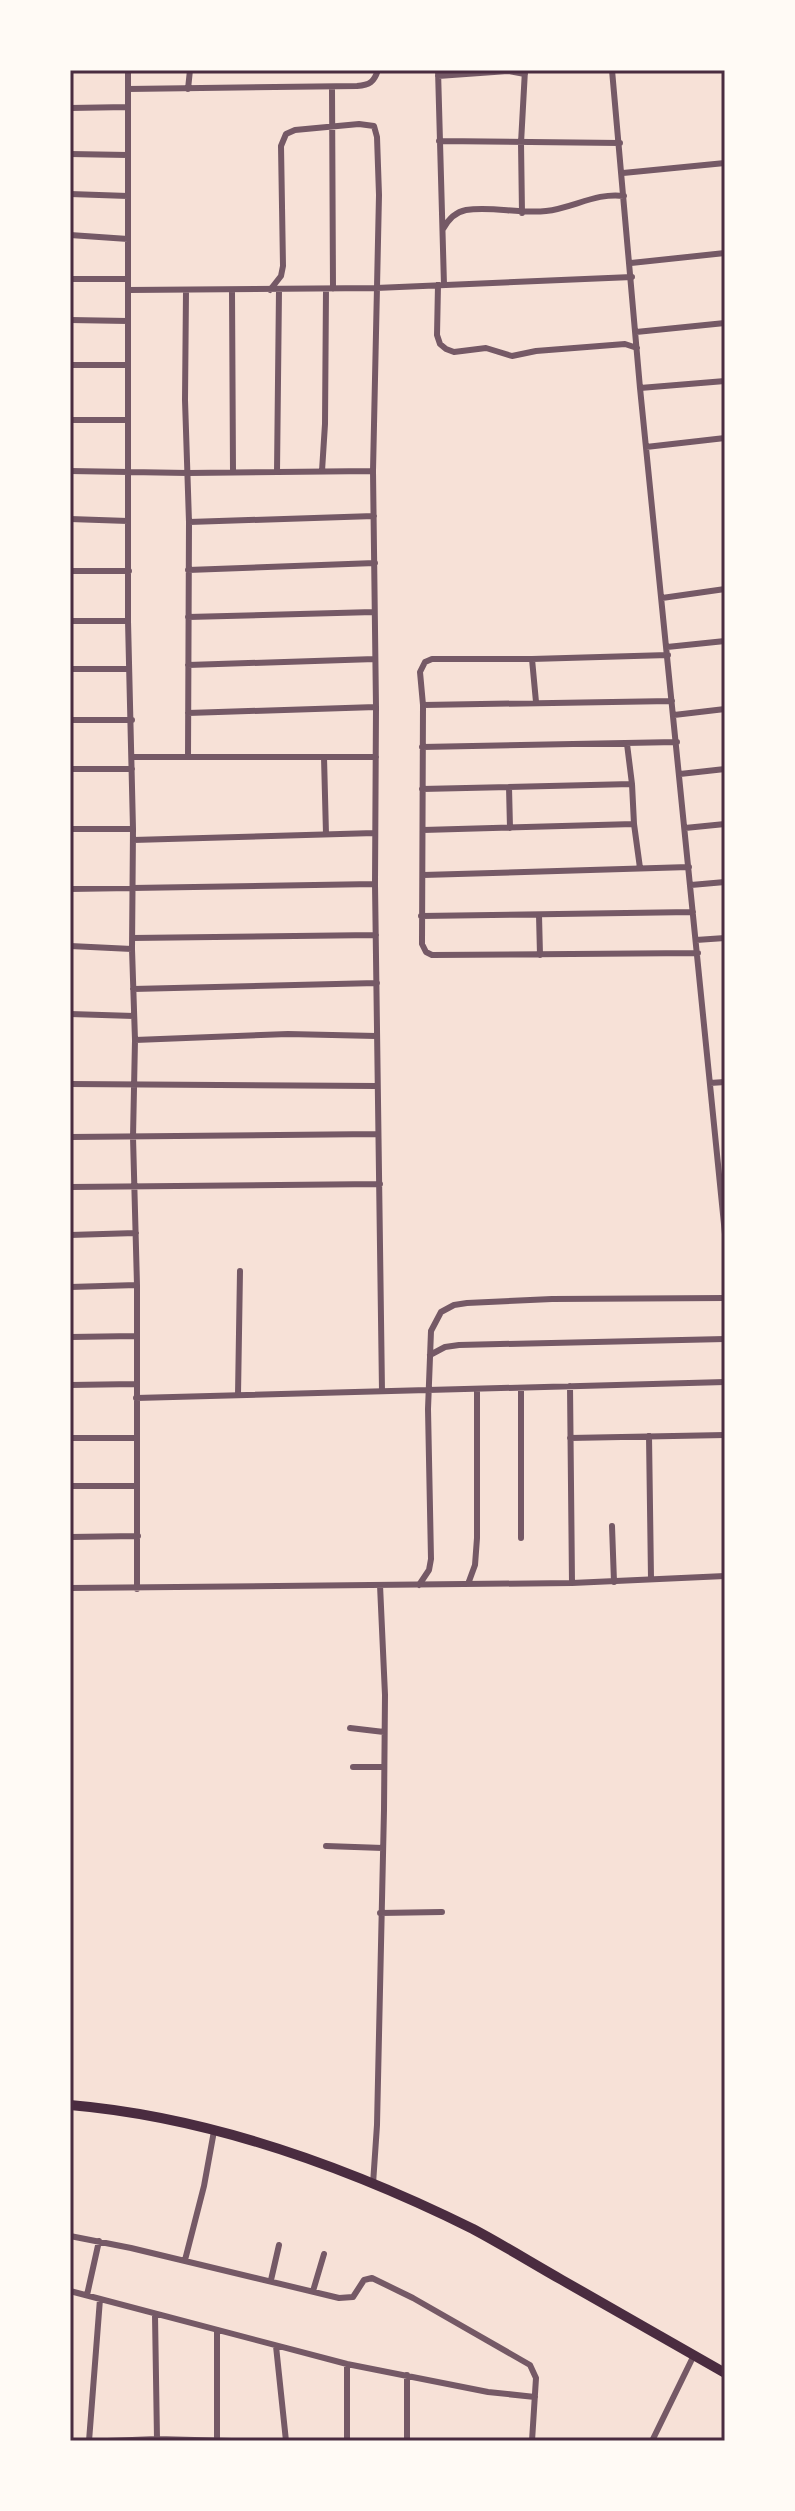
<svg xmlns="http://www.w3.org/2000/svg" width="795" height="2511" font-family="Barlow,sans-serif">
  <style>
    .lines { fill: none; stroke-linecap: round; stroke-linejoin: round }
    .minor { stroke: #755966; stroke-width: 6 }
    .primary { stroke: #4a2c40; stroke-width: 10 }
    .neatline { fill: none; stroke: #4a2c40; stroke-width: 3 }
  </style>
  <rect width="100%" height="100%" fill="#f7e1d7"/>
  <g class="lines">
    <path class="minor" d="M128 70V621L133 829 132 949 135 1040 133 1137 137 1285V1589
      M438 70 444 285
      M612 70 640 388 725 1234
      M438 76 508 71 525 74
      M332 88 333 289
      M128 89 357 86C370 85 374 82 378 70
      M188 89 190 70
      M70 108 128 107
      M439 141 620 143
      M70 154 128 155
      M623 173 725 163
      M70 194 128 196
      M522 213 521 143 525 70
      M443 229C448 220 455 212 466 210 492 206 519 214 546 211 573 208 597 192 624 196
      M70 235 128 239
      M631 263 725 253
      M70 279H128
      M438 285 437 335 440 344 446 349 454 352 486 348 512 356 536 351 625 344 637 348
      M128 290 376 288 632 277
      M270 290 281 276 283 266 281 146 286 134 295 130 359 124 374 126 377 137 379 195 373 471 376 707 375 884 382 1391
      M186 291 185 400 189 522 374 516
      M232 291 233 472
      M70 320 128 321
      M636 332 725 323
      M70 365H128
      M640 388 725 381
      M70 420H128
      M646 447 725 438
      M70 471 188 473 373 471
      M322 471 325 424 326 289
      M277 472 279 290
      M70 519 128 521
      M188 570 375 563
      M70 571H129
      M662 598 725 589
      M188 617 374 612
      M70 621H128
      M667 647 725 641
      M532 659 536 702
      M188 665 375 659
      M70 669H129
      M672 701 423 705 422 944 426 952 432 955 698 953
      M423 705 420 672 425 662 432 659H532L668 655
      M188 713 376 707
      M674 715 725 709
      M70 720H132
      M422 747 677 742
      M132 757H376
      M188 757 189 522
      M324 757 326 834
      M70 769H132
      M680 774 725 769
      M509 787 510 828
      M422 789 632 784 627 744
      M634 824 640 868
      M685 828 725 824
      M70 829H133
      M423 830 634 824 632 784
      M133 840 375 833
      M423 875 689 867
      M691 885 725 882
      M70 889 375 884
      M539 915 540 955
      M421 916 693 912
      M132 938 376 935
      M696 940 725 938
      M70 946 132 949
      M133 989 377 983
      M70 1014 134 1016
      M135 1040 288 1034 376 1036
      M710 1083 725 1082
      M70 1084 377 1086
      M70 1137 378 1134
      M70 1187 380 1184
      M70 1235 136 1233
      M70 1287 137 1285
      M70 1337 136 1336
      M430 1355 445 1347 459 1345 725 1339
      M70 1385 136 1384
      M570 1386 572 1583
      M521 1388V1538
      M238 1395 240 1271
      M136 1398 725 1382
      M649 1436 651 1578
      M70 1438H136
      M570 1438 725 1435
      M70 1486H136
      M612 1526 614 1582
      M70 1537 138 1536
      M468 1584 475 1565 477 1538V1389
      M419 1585 429 1570 431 1559 428 1409 431 1331 441 1312 454 1305 467 1303 552 1299 725 1298
      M70 1588 572 1583 725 1576
      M350 1728 384 1732
      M353 1767H384
      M326 1846 383 1848
      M380 1913 442 1912
      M373 2184 377 2125 384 1810 385 1695 380 1585
      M70 2236 131 2248 339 2298 353 2297 364 2280 372 2278 413 2298 530 2365 536 2378 532 2441
      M185 2260 204 2186 214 2131
      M271 2280 279 2245
      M70 2291 347 2364 488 2392 535 2397
      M313 2291 324 2254
      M87 2295 99 2241
      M155 2315 157 2439
      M276 2346 286 2441
      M407 2375V2441
      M217 2440V2330
      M89 2441 100 2299
      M107 2441 157 2439 232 2441
      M347 2441V2364
      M652 2441 694 2355"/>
    <path class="primary" d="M70 2105C210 2117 348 2167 473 2229 503 2245 532 2263 562 2280 616 2311 671 2342 725 2373"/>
  </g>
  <rect width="795" height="2511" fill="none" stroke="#fffaf5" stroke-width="144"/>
  <rect x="72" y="72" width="651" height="2367" class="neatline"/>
</svg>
